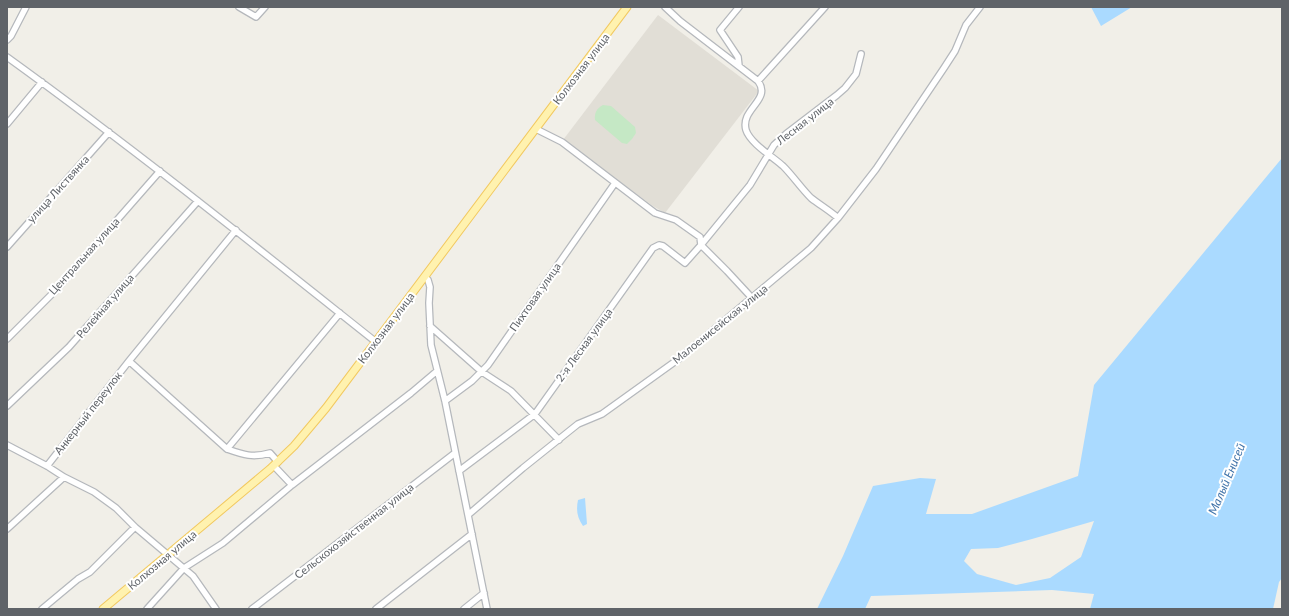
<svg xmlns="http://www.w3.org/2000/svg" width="1289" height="616" font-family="Lato,sans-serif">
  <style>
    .education { fill: #e1ded6 }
    .green { fill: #c5e8c5 }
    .water { fill: #aadaff; fill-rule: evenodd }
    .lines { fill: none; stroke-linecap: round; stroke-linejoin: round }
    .minor-casing { stroke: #b5b8bc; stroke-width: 8 }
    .major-casing { stroke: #f2c960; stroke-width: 9 }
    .minor { stroke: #fff; stroke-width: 5.5 }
    .major { stroke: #fff2af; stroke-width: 7 }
    .labels { text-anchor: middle; stroke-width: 4; stroke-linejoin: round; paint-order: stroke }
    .street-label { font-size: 11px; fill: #5f6368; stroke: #fff }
    .water-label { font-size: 12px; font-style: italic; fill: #4174aa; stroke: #fff }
  </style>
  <rect width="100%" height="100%" fill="#f1efe8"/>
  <path class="education" d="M658 15 759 91 665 213 653 206 563 140Z"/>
  <path class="green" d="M603 105 611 106 635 127 636 133 632 139 627 144 622 143 595 120C594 113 597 108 603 105Z"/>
  <path class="water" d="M1091 7H1132L1101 26Z
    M1282 158V578L1279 582 1273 609H1090L1094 594 1052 590 871 596 865 609H817L843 556 873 486 920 478 936 479 926 514H972L1078 476 1094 385ZM1094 521 1081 557 1050 578 1016 585 977 574 964 561 971 549 998 548 1032 539Z
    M585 498 587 524 583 526C577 517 576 510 578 500Z"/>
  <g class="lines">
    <defs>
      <path id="minor" d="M239 7 256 17 265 7
        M665 7 680 21 758 81C772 100 740 109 746 130 750 143 773 157 783 166 793 176 801 188 811 198 820 205 830 211 838 218
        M7 40 11 36 26 7
        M7 57C133 148 254 245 376 342
        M739 66 738 57 720 30 739 7
        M758 81 825 7
        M7 124 42 82
        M536 129 562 142 655 213 676 220 700 237 701 245 727 271 752 298
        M7 247 109 132
        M425 277 428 280 430 287 429 303 431 345 445 401 468 515
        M430 326 482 372 511 391 559 440
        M7 339 54 292 160 171
        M129 361 227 449 340 313
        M445 401 472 381 488 365 615 183
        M7 406 69 347 198 201
        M7 445 47 466 64 477 94 492 116 508 135 527 193 576 216 609
        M227 449C244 455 253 458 270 453L278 462
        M47 466 129 361 236 230
        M274 466 292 485
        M459 471 535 414 653 248 659 245 663 246 685 263 701 245 750 185 774 145 786 134 837 95 845 88 856 74 861 54
        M7 529 64 477
        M42 609 78 579 90 572 135 527
        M147 609 184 568 223 543 292 485 411 393 437 371
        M252 609 455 453
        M376 609 472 534
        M464 609 484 593
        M487 609 468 515 523 468 578 424 602 414 680 358 811 248 838 218 876 169 944 68 955 51 966 25 980 7"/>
      <path id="major" d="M103 609 270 469 294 446 326 408 627 7"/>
    </defs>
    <use href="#minor" class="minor-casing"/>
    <use href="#major" class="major-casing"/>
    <use href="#minor" class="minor"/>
    <use href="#major" class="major"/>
  </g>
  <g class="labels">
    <g class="street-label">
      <text transform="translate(581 69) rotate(-53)" y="4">Колхозная улица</text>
      <text transform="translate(805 121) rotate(-38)" y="4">Лесная улица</text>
      <text transform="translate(58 189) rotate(-48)" y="4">улица Листвянка</text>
      <text transform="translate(84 256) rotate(-48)" y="4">Центральная улица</text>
      <text transform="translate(535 297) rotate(-55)" y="4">Пихтовая улица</text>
      <text transform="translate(105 306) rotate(-49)" y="4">Релейная улица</text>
      <text transform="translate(720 324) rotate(-39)" y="4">Малоенисейская улица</text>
      <text transform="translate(386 328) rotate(-53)" y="4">Колхозная улица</text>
      <text transform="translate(584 345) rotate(-54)" y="4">2-я Лесная улица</text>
      <text transform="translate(88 413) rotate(-52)" y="4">Анкерный переулок</text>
      <text transform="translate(354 531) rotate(-38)" y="4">Сельскохозяйственная улица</text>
      <text transform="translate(162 560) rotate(-40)" y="4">Колхозная улица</text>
    </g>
    <g class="water-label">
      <text transform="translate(1227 479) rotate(-67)" y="4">Малый Енисей</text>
    </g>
  </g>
  <rect width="1289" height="616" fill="none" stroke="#5f6368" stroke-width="16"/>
</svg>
